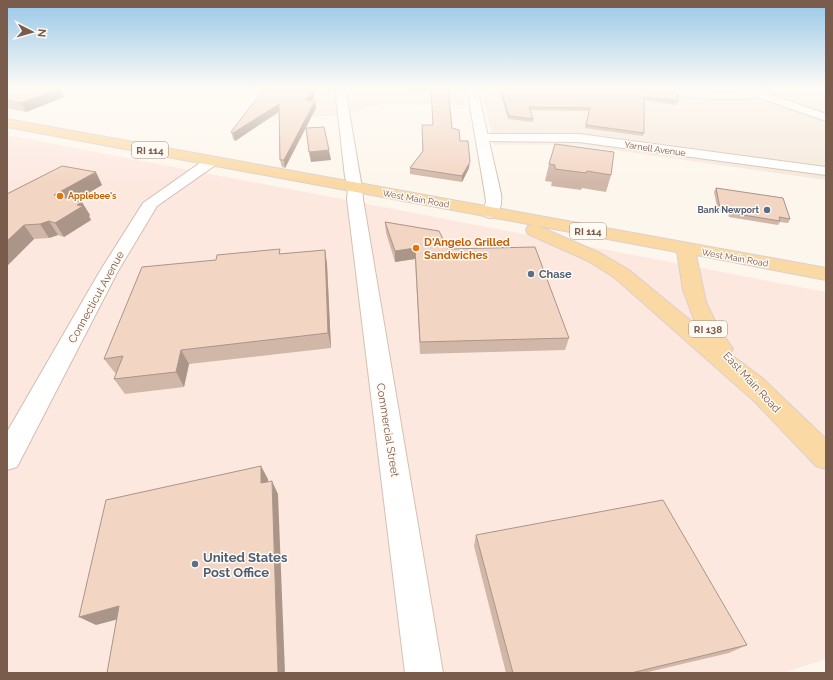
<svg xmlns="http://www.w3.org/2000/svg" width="833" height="680" font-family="Raleway,sans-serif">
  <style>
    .residential { fill: #f5e8da }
    .commercial { fill: #fde8e0 }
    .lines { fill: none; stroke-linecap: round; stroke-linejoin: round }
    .street-casing { stroke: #d1beb0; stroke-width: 2 }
    .secondary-casing { stroke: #d6c0b0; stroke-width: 2 }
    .primary-casing { stroke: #dad1cd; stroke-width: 2 }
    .street { fill: #fff; fill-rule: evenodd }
    .secondary { fill: #fff; fill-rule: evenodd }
    .primary { fill: #fbd9a5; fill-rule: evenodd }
    .wall { fill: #d1b7a8 }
    .shaded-wall { fill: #aa9588 }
    .building { fill: #f3d5c3; stroke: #aa9588 }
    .food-dot { fill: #e8710a; stroke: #fffaf3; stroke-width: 1.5 }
    .service-dot { fill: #5c6f8a; stroke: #fffaf3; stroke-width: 1.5 }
    .labels { text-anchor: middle; stroke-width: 3; stroke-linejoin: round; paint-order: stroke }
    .far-street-label { font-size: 9px; fill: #7a5c4d; stroke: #fffaf3 }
    .far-food-label { font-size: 9px; font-weight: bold; fill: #c56008; stroke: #fffaf3; text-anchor: start }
    .far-service-label { font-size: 9px; font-weight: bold; fill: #4e5e75; stroke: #fffaf3; text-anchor: end }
    .shield { fill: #fffaf3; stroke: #a28b7f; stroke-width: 1 }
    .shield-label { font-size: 10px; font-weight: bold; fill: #7a5c4d }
    .food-label { font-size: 11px; font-weight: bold; fill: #c56008; stroke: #fffaf3; text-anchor: start }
    .service-label { font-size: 11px; font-weight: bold; fill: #4e5e75; stroke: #fffaf3; text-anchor: start }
    .street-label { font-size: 11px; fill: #7a5c4d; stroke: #fffaf3 }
    .near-service-label { font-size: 13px; font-weight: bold; fill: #4e5e75; stroke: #fffaf3; text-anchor: start }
  </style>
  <rect width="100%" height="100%" fill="#fdf6ec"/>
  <path class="residential" d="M260 88H462L464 105 384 104 334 116 256 117Z
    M481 88H826V180L578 145H494Z"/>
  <path class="commercial" d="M7 135 826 292V659L782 673H7Z"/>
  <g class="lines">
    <defs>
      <path id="street" d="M335 88H345L362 188 360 191H350L345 177Z
        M636 88C666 85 696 94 726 94 745 94 762 88 781 88L780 90 769 94 826 114V121L757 97 744 99H709L641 91Z
        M483 134H579L826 167V175L579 142 479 141 477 138 479 135Z
        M212 157 217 158 219 161 217 164 157 206 118 271 17 467 7 470V432L100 271 143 203 207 158Z"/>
      <path id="secondary" d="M467 88H477L501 194C502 202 501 209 496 216L490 218 484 216 482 213 486 202 485 194Z
        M355 184 360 185 362 188 363 199 443 673H405L347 199 348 188 350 185Z"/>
      <path id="primary" d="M7 119 826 268V280L696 255 706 302 716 323 733 349 730 354 761 377 826 439V469L816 466 754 401 615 278 588 261 528 234 526 230 528 226 533 225 7 127ZM538 226 677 252 683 290 696 325 629 270 600 253Z"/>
    </defs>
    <use href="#street" class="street-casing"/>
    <use href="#secondary" class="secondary-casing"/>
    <use href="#primary" class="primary-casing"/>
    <use href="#street" class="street"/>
    <use href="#secondary" class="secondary"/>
    <use href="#primary" class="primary"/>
  </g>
  <path class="wall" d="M7 88 64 97 26 112 7 108Z
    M410 88H448L452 128 460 141 469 168 462 182 410 174V168L423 151 422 125H433L431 91H411Z
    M499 88H640L642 89 678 101 676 105 644 100V133L643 136 585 128 589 111 530 110 533 119V122L508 119Z
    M313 90 314 97 312 101H315L316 108 285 168 282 167 280 160 279 112 235 141 233 139 231 132Z
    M549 164 611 175 606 192 582 188 581 190 551 186 552 182 545 181Z
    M102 185 76 200 90 215 89 216 91 220 64 237 58 235 49 238 34 239 7 266V194Z
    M716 188 790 219 788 223 780 222 778 225 729 217 728 213 718 212 714 192Z
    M385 222 448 249 569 338 565 350 420 354 415 259 395 262 386 233Z
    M325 250 327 264 331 348 189 364 184 387 125 394 114 379 117 373H115L104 359 281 254Z
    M476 535 747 645 729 653 644 673H506L474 546Z"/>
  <path class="shaded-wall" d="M60 88 64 97 26 112 21 103Z
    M313 90 314 97 307 107 306 100Z
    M315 101 316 108 285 168 284 160Z
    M279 104 280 111 235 141 233 133Z
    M329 150 331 160 311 162 309 152Z
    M470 162 469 168 462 182V176Z
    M96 172 102 185 62 209 54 195Z
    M82 202 90 215 89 216 91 220 64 237 55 223 77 205Z
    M49 221 58 235 49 238 40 224Z
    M24 225 34 239 7 266V241Z
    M415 248V259L395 262V251Z
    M325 250 327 264 331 348 328 333Z
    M181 350 189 364 184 387 176 372Z
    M261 466 268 479V496L261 483Z
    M272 481 278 494 285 673H278Z
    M119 606 134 615 96 625 79 617Z"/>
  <path class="building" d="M7 88H60L21 103 7 100Z
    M431 88H448L452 128 459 130 460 141H468L470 162 462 176 410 168 423 151 422 125H433Z
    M500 88H640L642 89 678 94V101L644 97V133L586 125 590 108 529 107 533 119 509 116Z
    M264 89 313 90 306 100 315 101 284 160H280L279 104 233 133 231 132Z
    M324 127 329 150 309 152 306 128Z
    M555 144 614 152 611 175 587 171 586 173 555 169V165L549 164Z
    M62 166 96 172 54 195 82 202 77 205 83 206 55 223 49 221 40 224 24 225 7 241V194Z
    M716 188 783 198 790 219 779 217 780 221 731 213 730 210 720 208Z
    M385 222 439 231 448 249 535 247 569 338 420 342 415 248 395 251Z
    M280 249 279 254 325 250 328 333 181 350 176 372 114 379 123 356 104 359 142 267 216 260 217 255Z
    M261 466V483L272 481 278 673H107L119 606 79 617 106 500Z
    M663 500 747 645 631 673H513L476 535Z"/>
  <linearGradient id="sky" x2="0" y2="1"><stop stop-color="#97c7e8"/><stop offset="0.48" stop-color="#fefbf6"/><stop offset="1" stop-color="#fefbf6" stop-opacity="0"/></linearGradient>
  <rect width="833" height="183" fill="url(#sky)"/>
  <g class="food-dot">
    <circle cx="60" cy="196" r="4"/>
    <circle cx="416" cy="248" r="4"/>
  </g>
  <g class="service-dot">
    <circle cx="767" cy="210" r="4"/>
    <circle cx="531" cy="274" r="4"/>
    <circle cx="195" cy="564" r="4"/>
  </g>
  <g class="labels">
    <g class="far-street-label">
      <text transform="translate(655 149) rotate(8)" y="3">Yarnell Avenue</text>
      <text transform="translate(416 199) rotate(10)" y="3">West Main Road</text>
      <text transform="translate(735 258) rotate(10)" y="3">West Main Road</text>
    </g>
    <g class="far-food-label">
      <text x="68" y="199">Applebee's</text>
    </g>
    <g class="far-service-label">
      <text x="759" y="213">Bank Newport</text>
    </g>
    <g class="shield">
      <rect x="132" y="142" width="36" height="16" rx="3"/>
      <rect x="570" y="223" width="36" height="16" rx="3"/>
      <rect x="689" y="321" width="38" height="16" rx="3"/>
    </g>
    <g class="shield-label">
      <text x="150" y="154">RI 114</text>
      <text x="588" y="235">RI 114</text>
      <text x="708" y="333">RI 138</text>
    </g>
    <g class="food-label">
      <text x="424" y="246">D'Angelo Grilled<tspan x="424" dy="13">Sandwiches</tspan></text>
    </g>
    <g class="service-label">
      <text x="539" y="278">Chase</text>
    </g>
    <g class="street-label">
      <text transform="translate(96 297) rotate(-61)" y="4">Connecticut Avenue</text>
      <text transform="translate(752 382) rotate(47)" y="4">East Main Road</text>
      <text transform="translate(388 430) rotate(81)" y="4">Commercial Street</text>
    </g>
    <g class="near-service-label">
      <text x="203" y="562">United States<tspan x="203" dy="15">Post Office</tspan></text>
    </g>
  </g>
  <rect width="833" height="680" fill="none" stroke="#7a5c4d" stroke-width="16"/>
  <g transform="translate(32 32) rotate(96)" stroke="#fffaf3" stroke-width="3" paint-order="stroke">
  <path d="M0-3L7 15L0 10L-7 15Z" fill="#7a5c4d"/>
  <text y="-6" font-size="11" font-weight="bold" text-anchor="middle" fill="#7a5c4d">N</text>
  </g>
</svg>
